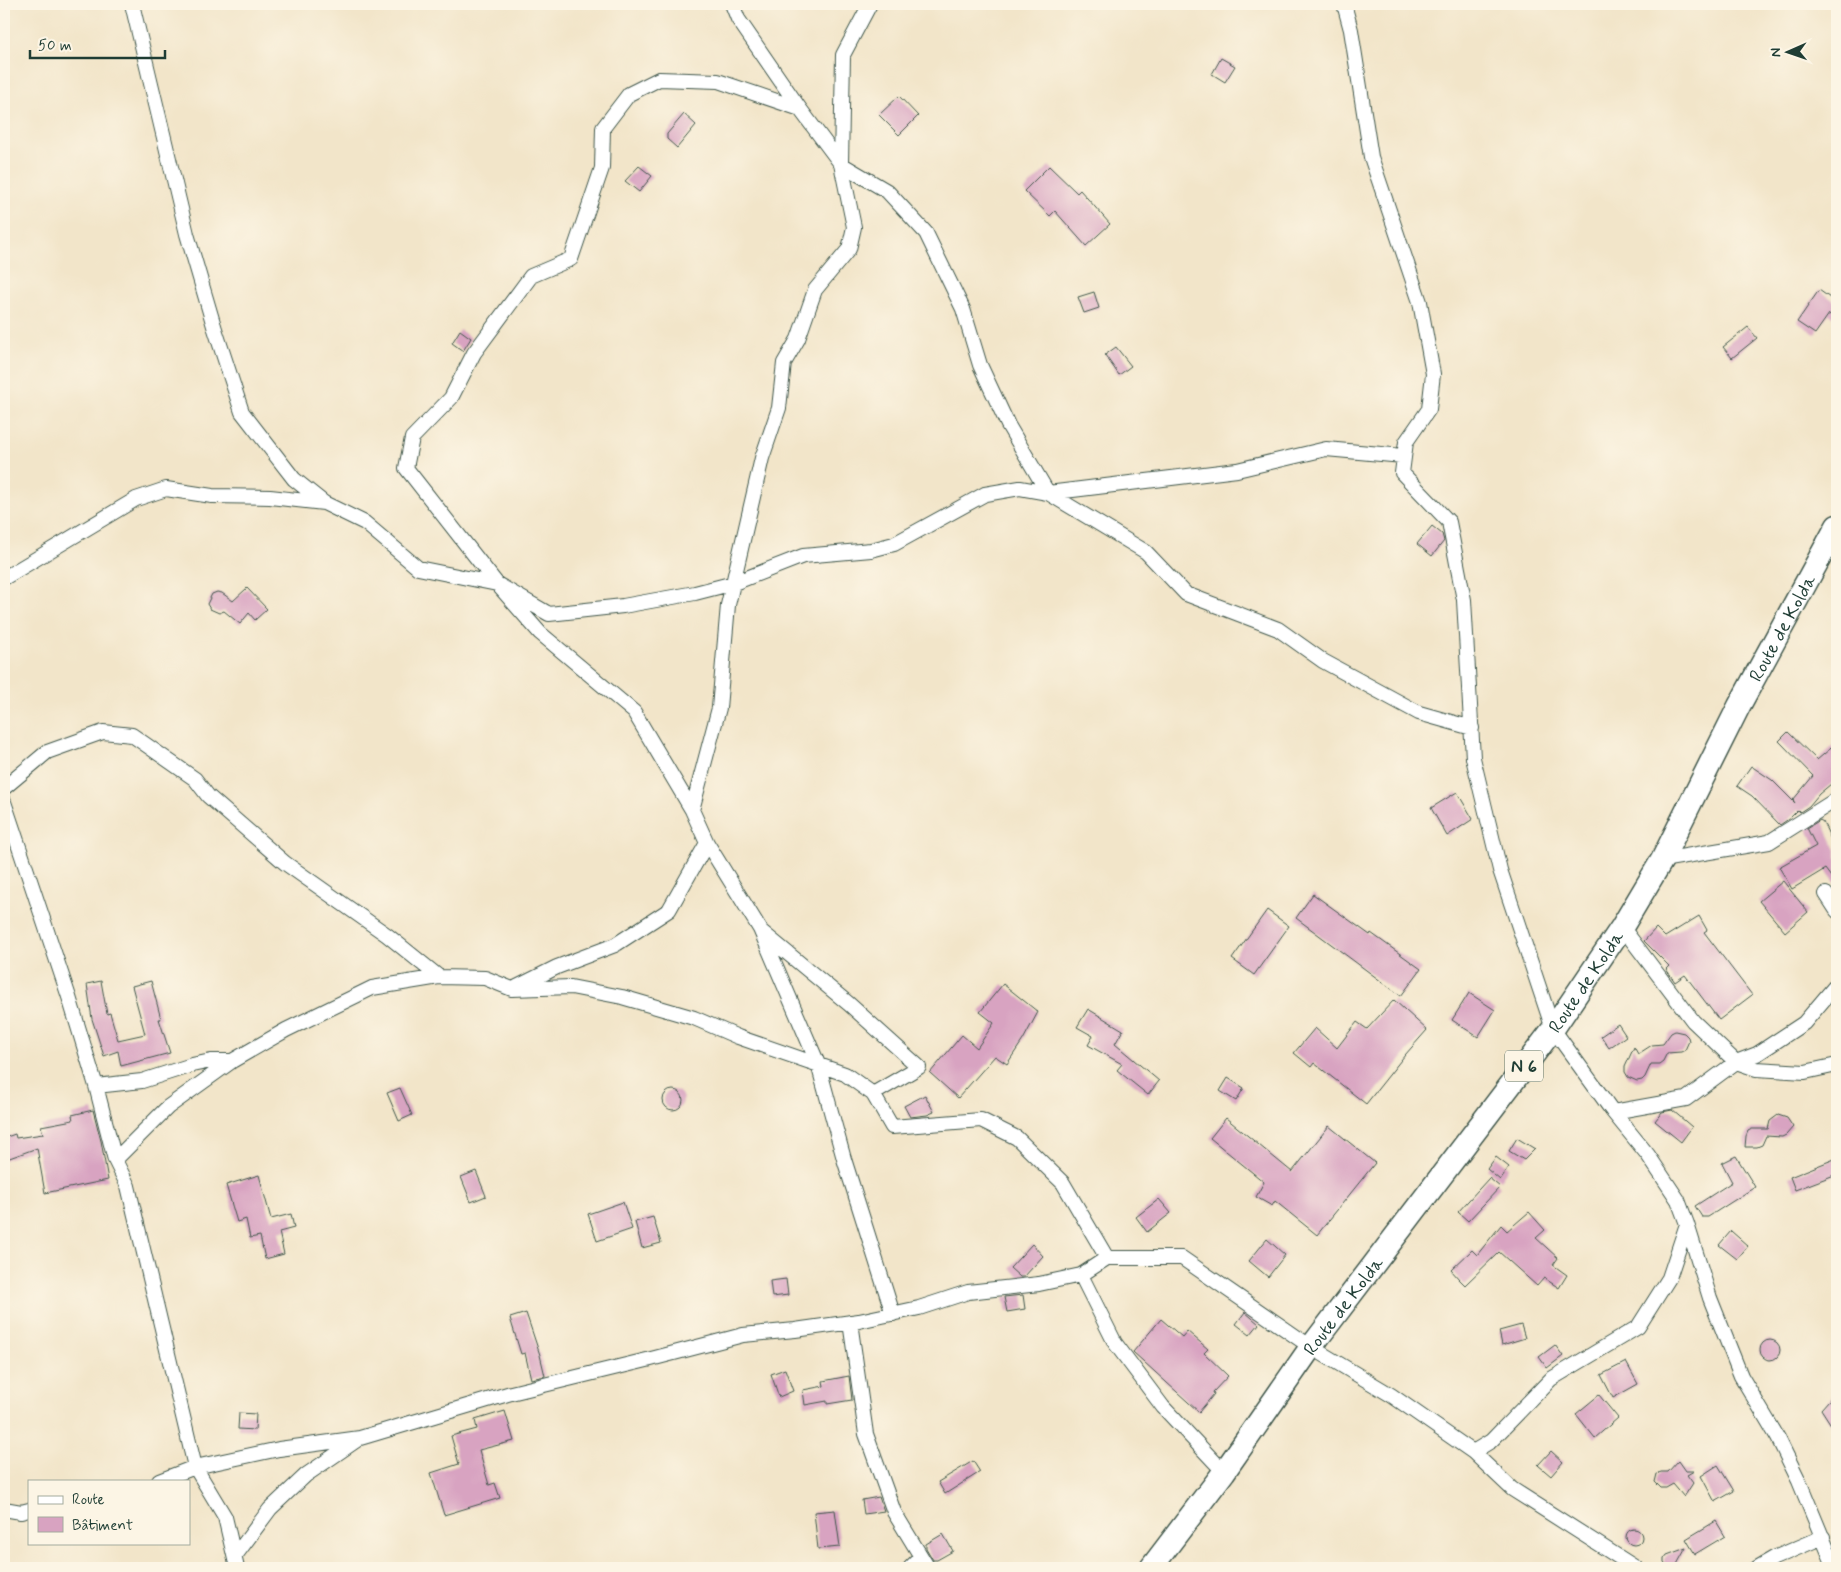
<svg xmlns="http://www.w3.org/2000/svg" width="1841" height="1572" font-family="Mynerve,sans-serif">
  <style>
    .building { fill: #d8a3c1 }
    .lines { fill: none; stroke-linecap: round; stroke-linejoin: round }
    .minor-casing { stroke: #3f564a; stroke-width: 16 }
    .primary-casing { stroke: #3f564a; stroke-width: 25 }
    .minor { stroke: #fff; stroke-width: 14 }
    .primary { stroke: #fff; stroke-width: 22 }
    .labels { text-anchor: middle; stroke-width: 5; stroke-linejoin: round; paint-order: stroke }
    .shield { fill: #fcf5e5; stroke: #617469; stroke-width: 1 }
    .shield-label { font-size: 18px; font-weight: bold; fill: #1f3d34 }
    .street-label { font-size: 19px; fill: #1f3d34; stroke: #fcf5e5 }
  </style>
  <rect width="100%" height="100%" fill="#fcf5e5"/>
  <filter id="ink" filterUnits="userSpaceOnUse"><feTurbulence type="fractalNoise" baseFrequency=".02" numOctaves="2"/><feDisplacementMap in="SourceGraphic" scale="10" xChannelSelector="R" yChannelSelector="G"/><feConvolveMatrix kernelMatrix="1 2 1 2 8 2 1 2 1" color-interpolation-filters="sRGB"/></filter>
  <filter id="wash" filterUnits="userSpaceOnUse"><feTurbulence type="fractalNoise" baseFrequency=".0096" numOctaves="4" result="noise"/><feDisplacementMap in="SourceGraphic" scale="20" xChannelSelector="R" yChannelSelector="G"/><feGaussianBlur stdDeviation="1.12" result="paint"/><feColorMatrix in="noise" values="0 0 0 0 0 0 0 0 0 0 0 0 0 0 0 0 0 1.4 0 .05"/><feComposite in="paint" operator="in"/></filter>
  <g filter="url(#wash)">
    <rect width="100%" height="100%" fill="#f2e5c9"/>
    <g id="blocks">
      <path class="building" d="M1221 58 1235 66 1225 82 1212 74Z
        M899 96 918 116 899 135 879 115Z
        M684 114 696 125 677 148 667 139V134Z
        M639 166 652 176 639 192 625 181Z
        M1049 166 1077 193 1080 190 1110 224 1086 246 1055 211 1050 216 1024 191Z
        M1819 290 1837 303V319L1829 314 1815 334 1797 322Z
        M1094 292 1099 308 1084 313 1078 297Z
        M1748 327 1757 338 1732 358 1723 347Z
        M460 330 471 338 463 351 452 343Z
        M1116 347 1131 366 1119 375 1105 355Z
        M1432 526 1442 534 1444 541 1432 556 1417 544Z
        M247 588 267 609 255 620 249 613 240 624 224 611 219 613 210 609 207 604 212 594 217 592 222 593 233 601Z
        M1788 732 1817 760 1837 743V779L1819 794 1809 806 1800 812 1798 810 1790 818 1780 825 1752 796 1737 786 1751 766 1772 780 1795 803 1793 800 1813 776 1779 741Z
        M1457 792 1473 819 1447 836 1431 808Z
        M1820 820 1823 822 1837 852V885L1825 869 1792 889 1779 867 1816 846 1807 828Z
        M1783 881 1808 912 1785 932 1759 901Z
        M1313 894 1370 935 1371 933 1421 969 1401 996 1296 918Z
        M1267 910 1289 926 1254 975 1232 959Z
        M1699 916 1707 930 1704 932 1752 995 1719 1020 1685 975 1675 982 1666 969 1669 966 1644 941 1656 928 1665 937Z
        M101 981 107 1014 110 1013 118 1040 145 1034 132 986 151 981 161 1019H159L170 1053 121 1066 118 1051 104 1056 92 1019 87 984Z
        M1003 984 1038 1012 1023 1040 1007 1064 995 1056 958 1098 930 1073 962 1035 977 1048 994 1023 980 1012Z
        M1469 993 1495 1010 1478 1037 1452 1020Z
        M1394 1000 1427 1030 1405 1055 1366 1104 1314 1063 1311 1067 1294 1053 1315 1028 1337 1048 1357 1022 1367 1029Z
        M1088 1009 1123 1030 1115 1044 1159 1081 1148 1095 1117 1070 1122 1064 1088 1045 1093 1036 1077 1027Z
        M1618 1024 1626 1036 1609 1048 1601 1036Z
        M1675 1031 1684 1033 1688 1037 1689 1041 1685 1050 1681 1052 1667 1053 1663 1061 1659 1064H1651L1645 1077 1642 1080 1637 1081 1628 1077 1625 1072V1067L1634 1047 1638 1054 1652 1045 1663 1044 1671 1033Z
        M1228 1078 1244 1088 1236 1101 1220 1091Z
        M400 1088 412 1115 399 1121 387 1093Z
        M663 1100a10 10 0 1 1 20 0a10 10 0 1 1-20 0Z
        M925 1095 934 1112 927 1115 910 1117 904 1106Z
        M93 1110 101 1141 108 1180 45 1193 37 1148 4 1160V1138L15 1134 16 1138 43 1134 41 1126 73 1120 72 1115Z
        M1672 1110 1692 1127 1681 1142 1655 1121 1662 1112Z
        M1778 1115 1787 1118 1793 1127 1786 1135 1782 1137 1766 1136 1762 1145 1757 1147H1745L1746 1136 1748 1131 1752 1129H1768L1770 1121Z
        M1226 1118 1292 1172 1329 1126 1375 1163 1317 1235 1275 1201 1272 1206 1256 1197 1264 1182 1210 1138Z
        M1517 1138 1535 1149 1524 1160 1509 1151Z
        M1736 1156 1755 1187 1708 1217H1702L1695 1206 1732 1182 1722 1163Z
        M1496 1157 1509 1167 1500 1180 1487 1169Z
        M1837 1158V1174L1795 1190 1790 1177Z
        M476 1171 486 1196 471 1202 461 1177Z
        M259 1175 271 1219 291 1214 294 1228 279 1232 284 1254 265 1259 260 1236 250 1238 246 1219 237 1222 226 1185Z
        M1489 1178 1500 1187 1468 1221 1458 1212Z
        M1159 1199 1171 1213 1147 1232 1136 1217Z
        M623 1202 632 1229 597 1241 588 1214Z
        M1529 1212 1545 1230 1536 1238 1558 1258 1553 1265 1567 1275 1559 1288 1544 1278 1537 1286 1499 1252 1465 1285 1459 1279 1451 1270 1472 1250 1477 1255 1501 1225 1507 1231Z
        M653 1217 661 1243 642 1248 635 1222Z
        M1731 1231 1748 1246 1737 1259 1719 1245Z
        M1267 1239 1285 1255 1268 1277 1249 1261Z
        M1032 1244 1043 1256 1024 1277H1020L1010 1268Z
        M786 1279 788 1295 772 1297 770 1281Z
        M1023 1295 1025 1309 1007 1312 1004 1297Z
        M1245 1312 1259 1324 1250 1335 1236 1324Z
        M526 1313 540 1355 545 1376 531 1379 525 1353 521 1354 510 1318Z
        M1161 1319 1182 1337 1187 1331 1208 1349 1204 1353 1228 1376 1213 1392 1214 1394 1199 1412 1133 1352Z
        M1521 1325 1525 1338 1502 1345 1499 1331Z
        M1760 1350a10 10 0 1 1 20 0a10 10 0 1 1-20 0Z
        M1555 1345 1563 1356 1547 1368 1539 1357Z
        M1626 1362 1638 1384 1613 1398 1601 1375Z
        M785 1369 793 1391 779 1397 771 1374Z
        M849 1376 852 1400 827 1404V1401L805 1405 803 1390 824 1386 823 1381Z
        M1837 1391V1434L1821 1409Z
        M1599 1395 1618 1418 1595 1438 1576 1414Z
        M505 1411 514 1441 479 1450 489 1485 495 1483 500 1498 444 1515 431 1473 459 1464 451 1436 477 1429 475 1420Z
        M239 1413 256 1414 255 1430 238 1429Z
        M1551 1451 1563 1462 1551 1476 1538 1465Z
        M973 1461 980 1472 945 1494 938 1482Z
        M1678 1461 1685 1471H1694L1687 1475 1693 1483 1684 1497 1673 1484 1666 1488H1661L1655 1482 1657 1474 1661 1472H1668Z
        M1718 1465 1734 1491 1715 1502 1701 1476Z
        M879 1497 884 1511 864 1514 862 1500Z
        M835 1510 840 1547 818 1549 814 1512Z
        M1716 1521 1725 1536 1695 1554 1686 1539Z
        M1626 1537a8 8 0 1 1 16 0a8 8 0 1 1-16 0Z
        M943 1534 953 1551 937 1560H933L926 1548V1544Z
        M1686 1548 1675 1568H1668L1664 1563V1559L1667 1555Z"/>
    </g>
  </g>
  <g filter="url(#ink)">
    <use href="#blocks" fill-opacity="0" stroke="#3f564a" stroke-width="1"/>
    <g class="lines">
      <defs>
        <path id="minor" d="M132 4 187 234 214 326 242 412 294 479 324 503
          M732 4 738 19 800 109 841 164 887 191 926 233 963 309 980 365 1008 425 1048 493 1146 552 1186 594 1278 629 1323 661 1419 713 1472 728
          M1344 4 1351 30 1371 157 1420 302 1433 374 1429 409 1406 442 1402 473 1449 522 1464 600 1473 758 1500 870 1553 1029 1613 1112 1648 1155 1678 1200 1687 1224 1710 1298 1741 1376 1778 1438 1799 1481 1835 1568
          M800 109 718 81 659 79 629 94 603 128 602 168 571 259 531 276 474 353 451 398 412 438 406 468 497 584 549 614 623 606 695 593 734 583 803 556 871 550 894 544 985 494 1020 488 1048 493 1237 470 1326 449 1403 456
          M4 578 136 499 166 489 212 496 270 497 324 503 365 523 418 568 497 584 540 633 634 712 692 810 707 843 760 929 818 1064 844 1159 893 1314
          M4 788 47 752 103 732 132 735 195 779 208 796 285 863 387 935 439 977
          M4 802 69 997 96 1086 115 1160 128 1186 195 1467 225 1517 237 1568
          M692 810 719 708 728 605 762 458 779 408 784 363 798 339 815 290 849 249 854 227 841 164 843 55 870 4
          M1662 860 1769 842 1837 799
          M1826 894 1837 911
          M1622 927 1693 1021 1736 1062 1756 1069 1805 1072 1837 1065
          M762 932 849 1004 919 1067 873 1094 892 1127 981 1120 1017 1138 1063 1183 1107 1258
          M517 987 557 967 615 945 669 910 707 843
          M96 1086 142 1081 192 1065 211 1061H232
          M1613 1112 1686 1099 1736 1062 1757 1054 1804 1023 1837 984
          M115 1160 168 1107 232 1061 286 1030 372 988 439 977 485 978 512 989 571 987 622 997 694 1018 738 1037 845 1074 873 1094
          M1081 1275 1115 1343 1163 1407 1224 1472
          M850 1322 866 1434 894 1512 928 1568
          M1473 1452 1491 1441 1551 1379 1638 1327 1669 1278 1687 1224
          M159 1481 195 1467 279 1449 360 1438 511 1393 651 1359 743 1335 795 1330 859 1321 919 1308 968 1292 1039 1284 1081 1275 1107 1258H1182L1311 1347 1391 1395 1473 1452 1512 1489 1636 1568
          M4 1509 21 1512 29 1510
          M235 1556 270 1509 306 1475 357 1440
          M910 1568 921 1557
          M1757 1568 1774 1558 1823 1537"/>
        <g id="primary">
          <path id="s1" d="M1151 1568 1224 1472 1311 1347 1553 1029 1622 927 1662 860 1739 706 1837 526"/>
        </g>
      </defs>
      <use href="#minor" class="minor-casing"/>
      <use href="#primary" class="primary-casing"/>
      <use href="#minor" class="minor"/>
      <use href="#primary" class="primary"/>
    </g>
  </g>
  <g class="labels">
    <rect class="shield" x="1505" y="1050.5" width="38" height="31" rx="4"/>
    <g class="shield-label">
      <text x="1524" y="1072">N 6</text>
    </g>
    <g class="street-label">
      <text dy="7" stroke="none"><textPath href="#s1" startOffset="1135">Route de Kolda</textPath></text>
      <text dy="7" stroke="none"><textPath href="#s1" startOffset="730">Route de Kolda</textPath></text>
      <text dy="7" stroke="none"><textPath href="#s1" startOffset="325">Route de Kolda</textPath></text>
    </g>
  </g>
  <rect width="1841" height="1572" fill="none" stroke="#fcf5e5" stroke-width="20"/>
  <rect x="28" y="1480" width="162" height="65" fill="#fcf5e5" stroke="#a4ab9e"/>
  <rect x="38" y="1496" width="25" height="8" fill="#ffffff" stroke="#a4ab9e"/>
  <text x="72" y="1504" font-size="15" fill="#1f3d34">Route</text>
  <rect x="38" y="1517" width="25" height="15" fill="#d8a3c1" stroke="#a4ab9e"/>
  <text x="72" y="1530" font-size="15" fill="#1f3d34">Bâtiment</text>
  <g transform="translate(1788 52) rotate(268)" stroke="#fcf5e5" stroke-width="4" paint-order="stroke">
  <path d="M0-4L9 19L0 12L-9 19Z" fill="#1f3d34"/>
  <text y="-8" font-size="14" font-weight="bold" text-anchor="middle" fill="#1f3d34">N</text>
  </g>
  <path d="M30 50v8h135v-8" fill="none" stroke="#1f3d34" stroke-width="2.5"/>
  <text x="38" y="50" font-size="15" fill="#1f3d34" stroke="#fcf5e5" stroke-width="4" paint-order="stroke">50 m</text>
</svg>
